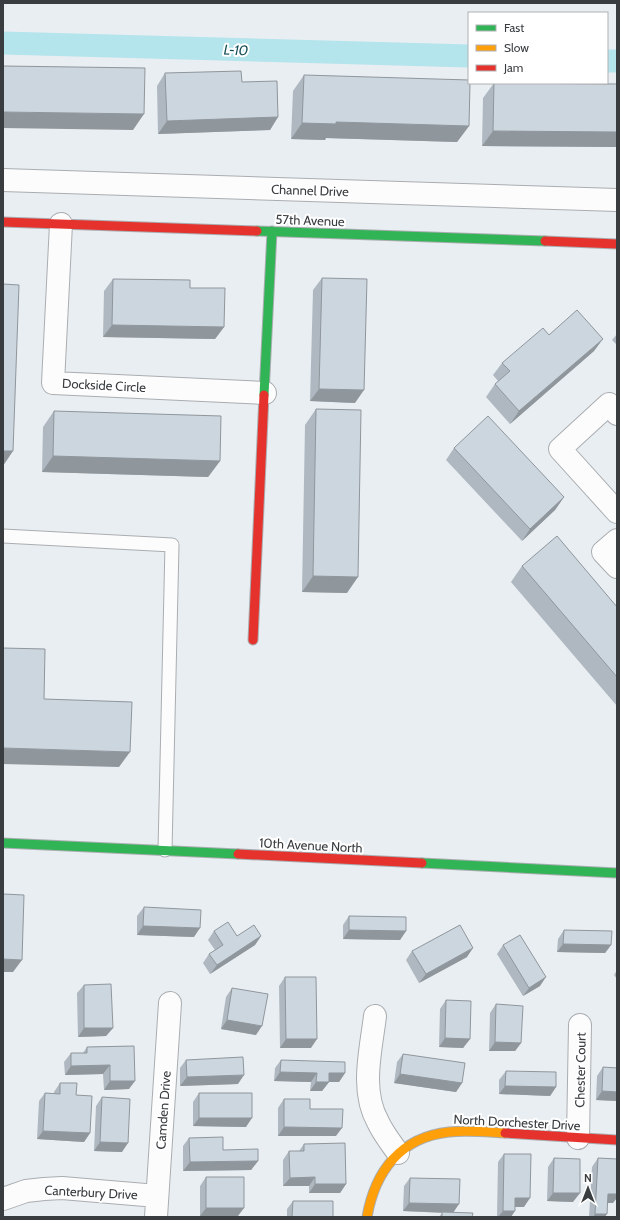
<svg xmlns="http://www.w3.org/2000/svg" width="620" height="1220" font-family="Cabin,sans-serif">
  <style>
    .lines { fill: none; stroke-linecap: round; stroke-linejoin: round }
    .canal { stroke: #b4e4ec; stroke-width: 23 }
    .lane-casing { stroke: #aaadb0; stroke-width: 15 }
    .street-casing { stroke: #aaadb0; stroke-width: 24 }
    .fast-casing { stroke: #aaadb0; stroke-width: 11 }
    .slow-casing { stroke: #aaadb0; stroke-width: 11 }
    .jam-casing { stroke: #aaadb0; stroke-width: 11 }
    .lane { stroke: #fcfcfd; stroke-width: 13 }
    .street { stroke: #fcfcfd; stroke-width: 22 }
    .fast { stroke: #30b455; stroke-width: 9 }
    .slow { stroke: #ff9f0a; stroke-width: 9 }
    .jam { stroke: #e5322d; stroke-width: 9 }
    .wall { fill: #afb8c0 }
    .shaded-wall { fill: #8f969c }
    .building { fill: #ccd6df; stroke: #8f969c }
    .labels { text-anchor: middle; stroke-width: 4; stroke-linejoin: round; paint-order: stroke }
    .street-label { font-size: 13px; fill: #393d40; stroke: #fff }
    .water-label { font-size: 14px; font-style: italic; fill: #144d56; stroke: #fff }
  </style>
  <rect width="100%" height="100%" fill="#e9eef2"/>
  <g class="lines">
    <path class="canal" d="M3 43 469 56
      M607 61H617"/>
    <defs>
      <path id="lane" d="M3 536 172 545 165 850"/>
      <path id="street" d="M3 180 617 200
        M61 224 53 383 265 393
        M617 414 609 404 560 449 617 512
        M617 540 603 552 617 567
        M375 1016C371 1050 360 1090 378 1122 383 1133 391 1143 398 1153
        M578 1138 580 1025
        M3 1199 26 1191 44 1189 62 1188 157 1196
        M156 1217 170 1003"/>
      <path id="fast" d="M257 231 545 241
        M264 395 272 231
        M3 843 238 854
        M422 863 617 873"/>
      <path id="slow" d="M367 1217C375 1171 401 1137 449 1132 468 1130 486 1132 505 1133"/>
      <path id="jam" d="M3 222 257 231
        M545 241 617 244
        M253 640 264 395
        M238 854 422 863
        M505 1133 617 1140"/>
    </defs>
    <use href="#lane" class="lane-casing"/>
    <use href="#street" class="street-casing"/>
    <use href="#fast" class="fast-casing"/>
    <use href="#slow" class="slow-casing"/>
    <use href="#jam" class="jam-casing"/>
    <use href="#lane" class="lane"/>
    <use href="#street" class="street"/>
    <use href="#fast" class="fast"/>
    <use href="#slow" class="slow"/>
    <use href="#jam" class="jam"/>
  </g>
  <path class="wall" d="M165 73 242 82 278 117 270 130 158 134 157 86Z
    M304 75 469 126 457 142 326 138 325 140 291 139 293 91Z
    M494 83 617 84V147L482 146 483 98Z
    M322 278 355 403 310 401 313 290Z
    M113 279 190 288 224 327 215 339 103 337 104 291Z
    M617 334V345L612 340Z
    M549 335 594 351 510 424 486 397 495 384 498 381 493 375 502 363Z
    M316 409 347 593 302 592 305 425Z
    M54 411 220 461 208 477 42 472 43 427Z
    M454 448 564 497 555 510 522 541 446 460Z
    M522 566 617 607V706L511 582Z
    M144 907 194 937 137 935V916Z
    M349 916 406 931 400 940 343 939V925Z
    M564 930 611 945 605 953 557 952 558 939Z
    M214 931 237 936H261L255 945 210 974 203 963 209 954 215 950 208 940Z
    M503 945 540 986 523 996 497 954Z
    M412 951 467 957 419 983 406 960Z
    M617 970V979L614 975Z
    M285 977 311 1048H280L279 986Z
    M84 985 113 1028 106 1036 78 1037 77 993Z
    M232 988 256 1035 221 1029 226 997Z
    M446 1000 470 1039 463 1048 439 1047 440 1009Z
    M496 1004 521 1043 515 1051H489L490 1013Z
    M134 1046 129 1089 104 1090 103 1074 65 1075 64 1062 71 1053H83L87 1047Z
    M403 1054 462 1083 456 1092 394 1083 397 1062Z
    M186 1060 238 1084 180 1086V1068Z
    M281 1060 345 1073 339 1082H329L322 1091H310L311 1082 274 1081 275 1068Z
    M603 1067 617 1068V1101L596 1100 597 1076Z
    M506 1071 556 1087 550 1096 499 1094V1080Z
    M60 1083 76 1095 90 1133 84 1142 37 1139 39 1101 45 1093H54V1092Z
    M199 1093 246 1127 193 1126V1102Z
    M102 1097 122 1152 94 1151 96 1106Z
    M284 1099 310 1109 336 1136H278V1108Z
    M189 1138 223 1150 258 1161 251 1170 183 1171V1146Z
    M304 1144 346 1184 340 1193H309V1186H283V1160L289 1151H299Z
    M504 1154 524 1207H515L511 1217H497L498 1162Z
    M554 1158 573 1202 547 1201 548 1167Z
    M598 1158 613 1203H607L605 1217H589L592 1167Z
    M206 1177 238 1216H200V1186Z
    M410 1178 454 1212 472 1217H439L442 1213 403 1211 404 1186Z
    M293 1201 333 1217H287V1209Z"/>
  <path class="shaded-wall" d="M3 112 144 114 133 130 3 128Z
    M278 117 270 130 158 134 167 121Z
    M336 122 469 126 457 142 326 138 325 140 291 139 302 123Z
    M493 131 617 132V147L482 146Z
    M112 325 224 327 215 339 103 337Z
    M603 339 594 351 510 424 519 411Z
    M319 389 364 390 355 403 310 401Z
    M3 451H13L3 466Z
    M53 456 220 461 208 477 42 472Z
    M564 497 555 510 522 541 530 529Z
    M313 576 358 577 347 593 302 592Z
    M3 748 130 752 119 767 3 764Z
    M143 926 200 928 194 937 137 935Z
    M349 930 406 931 400 940 343 939Z
    M261 936 255 945 210 974 217 965Z
    M563 944 611 945 605 953 557 952Z
    M473 948 467 957 419 983 426 974Z
    M3 959 22 960 13 972H3Z
    M546 977 540 986 523 996 529 988Z
    M227 1020 262 1026 256 1035 221 1029Z
    M84 1028H113L106 1036 78 1037Z
    M445 1038 470 1039 463 1048 439 1047Z
    M286 1039H317L311 1048H280Z
    M495 1042 521 1043 515 1051H489Z
    M110 1065 103 1074 65 1075 71 1066Z
    M280 1072 317 1073 311 1082 274 1081Z
    M329 1073H345L339 1082H323Z
    M400 1074 462 1083 456 1092 394 1083Z
    M244 1075 238 1084 180 1086 187 1077Z
    M110 1081H135L129 1089 104 1090Z
    M316 1082H329L322 1091H310Z
    M505 1086 556 1087 550 1096 499 1094Z
    M602 1091 617 1092V1101L596 1100Z
    M199 1118H252L246 1127 193 1126Z
    M284 1127 342 1128 336 1136H278Z
    M43 1131 90 1133 84 1142 37 1139Z
    M100 1142 128 1143 122 1152 94 1151Z
    M258 1161 251 1170 183 1171 190 1162Z
    M315 1177 309 1186H283L290 1178Z
    M315 1184H346L340 1193H309Z
    M553 1193H580L573 1202 547 1201Z
    M608 1194H617V1198L613 1203H601Z
    M515 1198H530L524 1207H509Z
    M409 1203 459 1204 453 1213 403 1211Z
    M206 1208H244L238 1216H200Z
    M503 1211H515L511 1217H498Z
    M595 1214H607L605 1217H593Z"/>
  <path class="building" d="M3 66 145 68 144 114 3 112Z
    M241 71 242 82 277 81 278 117 167 121 165 73Z
    M304 75 469 80V83H470L469 126 336 122V124L302 123Z
    M494 83 617 84V132L493 131Z
    M322 278 367 279 364 390 319 389Z
    M113 279 190 280V288H225L224 327 112 325Z
    M3 284 19 285 13 451H3Z
    M577 310 603 339 519 411 495 384 510 371 502 363 543 328 549 335Z
    M316 409 361 410 358 577 313 576Z
    M54 411 221 416 220 461 53 456Z
    M488 416 564 497 530 529 454 448Z
    M557 536 617 607V677L522 566Z
    M3 648 45 649 44 699 132 702 130 752 3 748Z
    M3 894 24 895 22 960 3 959Z
    M144 907 201 910 200 928 143 926Z
    M349 916 406 917V931L349 930Z
    M228 922 237 936 254 925 261 936 217 965 209 954 223 945 214 931Z
    M460 925 473 948 426 974 412 951Z
    M564 930 612 931 611 945 563 944Z
    M520 935 546 977 529 988 503 945Z
    M285 977H316L317 1039H286Z
    M111 984 113 1028H84V985Z
    M232 988 268 994 262 1026 227 1020Z
    M446 1000 471 1001 470 1039 445 1038Z
    M496 1004 523 1006 521 1043 495 1042Z
    M134 1046 135 1081H110V1065L71 1066V1053H87V1047Z
    M403 1054 465 1063 462 1083 400 1074Z
    M243 1057 244 1075 187 1077 186 1060Z
    M281 1060 345 1062V1073H329V1082H316L317 1073 280 1072Z
    M603 1067 617 1068V1092L602 1091Z
    M506 1071 556 1072V1087L505 1086Z
    M60 1083H77L76 1095 92 1096 90 1133 43 1131 45 1093 60 1094Z
    M199 1093H252V1118H199Z
    M102 1097 130 1099 128 1143 100 1142Z
    M284 1099H310V1109H343L342 1128 284 1127Z
    M223 1137V1150L258 1149V1161L190 1162 189 1138Z
    M345 1143 346 1184H315V1177L290 1178 289 1151H304V1144Z
    M504 1154H531L530 1198H515V1211H503Z
    M554 1158 580 1159V1193H553Z
    M598 1158 617 1159V1194H608L607 1214H595Z
    M206 1177H244V1208H206Z
    M410 1178 460 1179 459 1204 409 1203Z
    M293 1201H333V1217H292Z
    M442 1212 473 1213 472 1217H442Z"/>
  <g class="labels">
    <g class="street-label">
      <text transform="translate(310 190) rotate(2)" y="5">Channel Drive</text>
      <text transform="translate(310 220) rotate(2)" y="5">57th Avenue</text>
      <text transform="translate(104 385) rotate(3)" y="5">Dockside Circle</text>
      <text transform="translate(311 845) rotate(3)" y="5">10th Avenue North</text>
      <text transform="translate(580 1070) rotate(-89)" y="5">Chester Court</text>
      <text transform="translate(163 1110) rotate(-86)" y="5">Camden Drive</text>
      <text transform="translate(517 1122) rotate(3)" y="5">North Dorchester Drive</text>
      <text transform="translate(91 1192) rotate(3)" y="5">Canterbury Drive</text>
    </g>
    <g class="water-label">
      <text transform="translate(236 50) rotate(2)" y="5">L-10</text>
    </g>
  </g>
  <rect width="620" height="1220" fill="none" stroke="#393d40" stroke-width="8"/>
  <rect x="468" y="12" width="140" height="72" fill="#ffffff" stroke="#b0b1b3"/>
  <rect x="476" y="25" width="20" height="6" fill="#30b455" stroke="#b0b1b3"/>
  <text x="504" y="32" font-size="12" fill="#393d40">Fast</text>
  <rect x="476" y="45" width="20" height="6" fill="#ff9f0a" stroke="#b0b1b3"/>
  <text x="504" y="52" font-size="12" fill="#393d40">Slow</text>
  <rect x="476" y="65" width="20" height="6" fill="#e5322d" stroke="#b0b1b3"/>
  <text x="504" y="72" font-size="12" fill="#393d40">Jam</text>
  <g transform="translate(588 1188)" stroke="#ffffff" stroke-width="3" paint-order="stroke">
  <path d="M0-3L7 15L0 10L-7 15Z" fill="#393d40"/>
  <text y="-6" font-size="11" font-weight="bold" text-anchor="middle" fill="#393d40">N</text>
  </g>
</svg>
